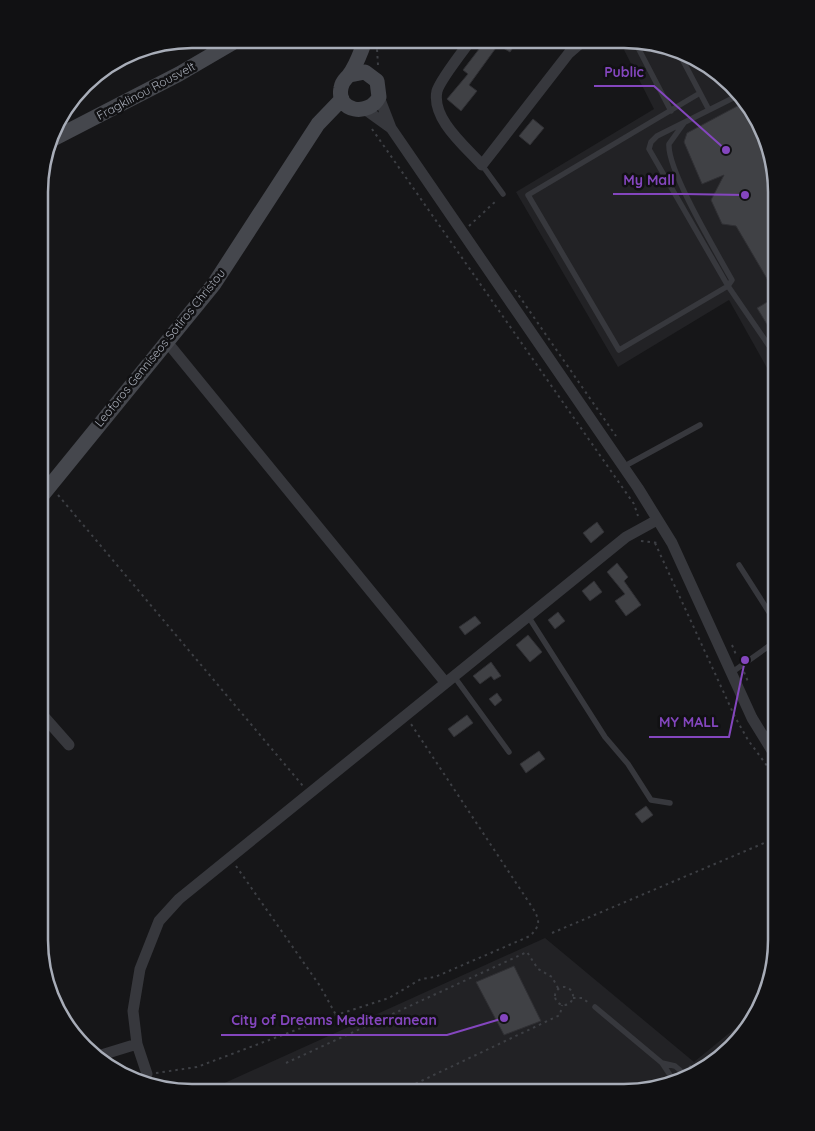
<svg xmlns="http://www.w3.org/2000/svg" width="815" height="1131" font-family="Quicksand,sans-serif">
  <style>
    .built { fill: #222225 }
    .building { fill: #404145; stroke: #303034 }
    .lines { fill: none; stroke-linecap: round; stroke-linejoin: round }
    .path { stroke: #3d3f44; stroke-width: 2; stroke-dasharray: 2.5 4; stroke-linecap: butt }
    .service { stroke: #37383d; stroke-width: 5.5 }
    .minor { stroke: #37383d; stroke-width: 11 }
    .secondary { stroke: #45474d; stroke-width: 15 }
    .labels { text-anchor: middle; stroke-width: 5; stroke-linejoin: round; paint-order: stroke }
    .street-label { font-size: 12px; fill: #a8adb8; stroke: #111113 }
    .rim { fill: none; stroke: #a8adb8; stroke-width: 2.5 }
    .leader { fill: none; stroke: #8446be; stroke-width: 2 }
    .callout-dot { fill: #8446be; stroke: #111113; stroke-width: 2 }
    .callout-label { font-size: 14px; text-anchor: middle; font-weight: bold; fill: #8446be; stroke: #111113; stroke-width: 5; stroke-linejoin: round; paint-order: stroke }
  </style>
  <rect width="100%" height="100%" fill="#161618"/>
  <path class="built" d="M619 40H644L716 70 761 124 776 191V384L729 300 618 367 516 192 654 109Z
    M545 938 694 1062 755 1012 750 1025 691 1077 624 1092 207 1091Z"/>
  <path class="building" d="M486 40H518L510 52 498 45 469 85 477 91 461 111 447 99 468 74 463 70Z
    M743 103 761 124 776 191V294L736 226 722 224 711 200 724 175 702 184 684 142 687 133Z
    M533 119 544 128 530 145 519 136Z
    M776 297V339L757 308Z
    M597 522 604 532 591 543 583 533Z
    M617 563 628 577 624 581 641 605 626 616 615 601 625 594 607 572Z
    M594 581 602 592 590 601 582 591Z
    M558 612 565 621 555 629 548 620Z
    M475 616 481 623 465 635 459 627Z
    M528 635 542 652 530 662 516 645Z
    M491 662 501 676 494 680 491 676 480 684 473 676Z
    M497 693 502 700 495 706 489 699Z
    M467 715 473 723 454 737 448 729Z
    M539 751 545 759 526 773 520 764Z
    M646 806 653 815 642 823 635 814Z
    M514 966 541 1021 504 1035 476 982Z"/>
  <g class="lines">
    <path class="path" d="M378 65 377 49 382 39
      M372 129 634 504 638 516
      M469 226 497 200
      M515 290 616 436
      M58 495 303 786
      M641 541 659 543
      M655 543 735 717 748 740 776 778
      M732 645 737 657
      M744 672 749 684
      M236 866 320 986 336 1015
      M552 933 776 838
      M555 996a9 9 0 1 1 18 0a9 9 0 1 1-18 0Z
      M573 998H582L589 1003
      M286 1063 527 952 538 969 552 977 559 990
      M689 1067 692 1066 698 1071
      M156 1073 197 1067 336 1015 389 998 421 979 435 977 530 936C541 925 540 920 532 907L411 724
      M398 1092 560 1015 562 1005"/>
    <path class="service" d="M634 40 671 111
      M680 55 709 110
      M737 96 657 136 651 142 649 149 728 286 776 356
      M684 123 669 144C667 170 717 253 732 280L728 286 619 350 528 195 700 93
      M482 165 503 194
      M623 467 700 425
      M739 565 776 623
      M528 616 605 737 628 764 651 800 670 803
      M731 673 776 641
      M453 675 509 752
      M763 737 776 727
      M595 1007 662 1063 674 1081
      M662 1063 675 1066 688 1077"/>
    <path class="minor" d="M471 40C463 51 440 80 437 91 431 119 466 147 482 165L569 53 584 40
      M379 97 391 128 638 488 672 543 752 718 776 757
      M366 110 391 128
      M167 342 445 682
      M39 711 69 745
      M98 1056 137 1044
      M147 1074 137 1044 133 1011 140 969 159 921 179 899 626 537 657 520"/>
    <path class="secondary" d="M350 75 365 72 377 81 379 97C369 117 336 112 341 88 342 81 346 79 349 75 357 65 361 50 366 39
      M51 140 179 74 239 39
      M40 498 214 284 318 124 342 99"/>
  </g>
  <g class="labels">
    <g class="street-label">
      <text transform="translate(146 91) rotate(-28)" y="4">Fragklinou Rousvelt</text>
      <text transform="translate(160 348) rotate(-51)" y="4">Leoforos Genniseos Sotiros Christou</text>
    </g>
  </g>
  <path d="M0 0H815V1131H0ZM192 48H624A144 144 0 0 1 768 192V940A144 144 0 0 1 624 1084H192A144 144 0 0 1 48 940V192A144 144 0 0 1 192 48Z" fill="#111113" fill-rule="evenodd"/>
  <path class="rim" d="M192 48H624A144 144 0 0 1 768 192V940A144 144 0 0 1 624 1084H192A144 144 0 0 1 48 940V192A144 144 0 0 1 192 48Z"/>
  <path class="leader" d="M726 150L654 86H594M745 195L684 194H613M745 660L729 737H649M504 1018L447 1035H221"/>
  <g class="callout-dot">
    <circle cx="726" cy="150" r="5"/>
    <circle cx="745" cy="195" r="5"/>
    <circle cx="745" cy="660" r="5"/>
    <circle cx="504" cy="1018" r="5"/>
  </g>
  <g class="callout-label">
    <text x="624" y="77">Public</text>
    <text x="649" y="185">My Mall</text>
    <text x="689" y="727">MY MALL</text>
    <text x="334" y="1025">City of Dreams Mediterranean</text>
  </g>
</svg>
